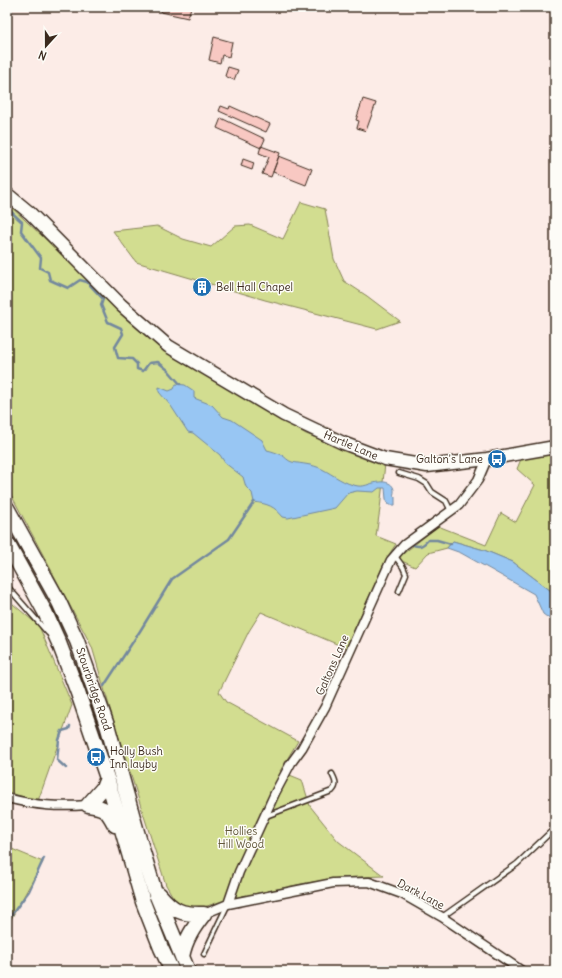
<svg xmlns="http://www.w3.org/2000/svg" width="562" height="978" font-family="Delius,sans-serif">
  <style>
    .green { fill: #d2dd90; stroke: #868457 }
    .water { fill: #98c6f3; stroke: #73889e }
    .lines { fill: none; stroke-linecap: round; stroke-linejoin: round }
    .stream { stroke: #73889e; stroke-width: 2.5 }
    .building { fill: #f8c8c2; stroke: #3b2a1e }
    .service-casing { stroke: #3b2a1e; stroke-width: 7 }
    .minor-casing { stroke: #3b2a1e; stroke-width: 11 }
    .secondary-casing { stroke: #3b2a1e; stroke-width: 15 }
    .trunk-casing { stroke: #3b2a1e; stroke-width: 17 }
    .service { stroke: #fdfcf7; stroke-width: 4 }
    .minor { stroke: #fdfcf7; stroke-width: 8 }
    .secondary { stroke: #fdfcf7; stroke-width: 12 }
    .trunk { stroke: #fdfcf7; stroke-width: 14 }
    .labels { text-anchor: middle; stroke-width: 3; stroke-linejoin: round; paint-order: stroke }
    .poi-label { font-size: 11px; fill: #3b2a1e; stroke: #fdfcf7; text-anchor: start }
    .street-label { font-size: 11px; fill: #3b2a1e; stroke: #fdfcf7 }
    .park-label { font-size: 11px; fill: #61573a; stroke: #fdfcf7 }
  </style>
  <rect width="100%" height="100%" fill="#fcece7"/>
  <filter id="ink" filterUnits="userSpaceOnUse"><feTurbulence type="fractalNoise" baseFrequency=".025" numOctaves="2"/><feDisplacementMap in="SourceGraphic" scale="8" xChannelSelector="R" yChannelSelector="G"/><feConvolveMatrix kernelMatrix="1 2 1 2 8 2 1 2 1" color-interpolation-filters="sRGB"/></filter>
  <g filter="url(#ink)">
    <path class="green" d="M301 202 325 209 334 259 344 281 367 296 400 321 377 329 265 300 136 262 113 231 157 226 183 239 211 247 235 226 250 225 283 239Z
      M7 203 111 301 258 406 306 434 385 464 380 509 376 536 396 544 386 559 346 648 261 612 249 631 219 692 226 702 298 741 280 771 302 780 310 806 338 841 384 876 338 878 301 884 225 900 189 912 179 907 166 885 113 719 92 647 7 487Z
      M555 453V594L513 562 484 550 453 541 447 548 428 553 415 567 404 562 394 561 438 526 486 545 501 513 516 522 535 485 517 469 521 459Z
      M7 599 39 626 72 705 38 801 7 792Z
      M7 847 43 862 7 926Z"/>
    <path class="water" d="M176 384 185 385 194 391V398L212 405 223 417 232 420 262 440 267 450C272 451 277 453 282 455 285 457 288 461 292 462 302 464 312 464 322 469 334 475 344 484 358 486 366 487 372 482 380 482 389 481 397 486 393 496L395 497V505H389L386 499 385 488H379L374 492 357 491 348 493 335 508 288 518 283 517C274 506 268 504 254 502L252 493 246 487 243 477 225 463 220 455 193 433 188 432 171 406 159 392V387L169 391 174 389Z
      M453 541 484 550 513 562 555 594V623L543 614 534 594 461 553 447 548Z"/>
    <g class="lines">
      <path class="stream" d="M7 208 22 222 21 231 41 258 40 268 48 272 50 280 68 288 80 280 87 282 103 299 101 305 108 322 121 328 123 334 115 347 118 358 132 359 137 364V369L143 371 149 363 158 362 168 370 180 384
        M411 544C419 548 423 546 428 540H437L451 544
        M104 686 140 631 172 579 229 539 254 502
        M66 768 57 760 59 740 62 731 69 729 70 726
        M7 921 29 891 44 858"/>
    </g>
    <path class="building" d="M163 7 181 8V7H191L188 18 161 12Z
      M214 37 232 42 229 57 222 55 220 63 209 60Z
      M228 67 238 70 234 80 225 76Z
      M363 99 376 103 366 131 357 128 359 121 356 120Z
      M221 106 229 109 230 106 270 124 266 132 219 111Z
      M221 118 265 139 261 148 217 128Z
      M261 146 280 153 271 177 262 174 269 157 259 153Z
      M279 156 312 169 306 185 273 172Z
      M243 159 254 163 252 170 241 166Z
      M196 282 210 285 208 293 195 289Z"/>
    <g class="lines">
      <defs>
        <path id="service" d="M399 473 419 479 427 484 432 492 446 501 451 511
          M395 556 403 567 406 574 399 591
          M7 586 48 633
          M266 816 332 791C338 785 335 780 332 774
          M442 917 517 864 555 828
          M204 954 227 906"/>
        <path id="minor" d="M7 798C37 806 58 807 88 805
          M228 904 239 872 275 793 291 763 302 748 325 707 391 560 404 545 459 505 478 480 487 459
          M204 914 228 904 333 883 369 882 402 894 442 917 522 971"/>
        <path id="secondary" d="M7 194 30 213 121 305 168 346 284 415 343 443 385 459 427 466 487 459 555 447"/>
        <path id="trunk" d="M7 508 59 602 77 641 108 728 137 832 154 889 188 971
          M7 543 45 612 59 643 78 693 107 778 143 902 161 948 172 971
          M88 805C105 807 107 810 115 825
          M88 805 103 788 107 778
          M159 894C173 911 182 915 204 914
          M182 957C185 940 193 928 204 914"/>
      </defs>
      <use href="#service" class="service-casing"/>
      <use href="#minor" class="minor-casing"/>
      <use href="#secondary" class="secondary-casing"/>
      <use href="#trunk" class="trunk-casing"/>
      <use href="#service" class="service"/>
      <use href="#minor" class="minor"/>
      <use href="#secondary" class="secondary"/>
      <use href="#trunk" class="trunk"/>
    </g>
  </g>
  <defs>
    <symbol id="building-disc" viewBox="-11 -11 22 22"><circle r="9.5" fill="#1f6fb2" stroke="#fdfcf7"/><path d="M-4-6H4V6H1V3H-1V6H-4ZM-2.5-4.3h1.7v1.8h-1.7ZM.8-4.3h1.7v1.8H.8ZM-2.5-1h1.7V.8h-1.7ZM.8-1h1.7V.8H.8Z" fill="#fff"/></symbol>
    <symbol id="bus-disc" viewBox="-11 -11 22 22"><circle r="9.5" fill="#1f6fb2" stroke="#fdfcf7"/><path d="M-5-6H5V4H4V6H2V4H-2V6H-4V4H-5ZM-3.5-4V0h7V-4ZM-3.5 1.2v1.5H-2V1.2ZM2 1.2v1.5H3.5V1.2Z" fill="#fff"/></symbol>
  </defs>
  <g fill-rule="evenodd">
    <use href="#building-disc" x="191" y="276" width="22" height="22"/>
    <use href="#bus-disc" x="486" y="448" width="22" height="22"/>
    <use href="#bus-disc" x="85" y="746" width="22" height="22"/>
  </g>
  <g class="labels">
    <g class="poi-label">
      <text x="216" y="291">Bell Hall Chapel</text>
      <text x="483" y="463" text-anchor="end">Galton's Lane</text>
      <text x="110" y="755">Holly Bush<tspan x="110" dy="13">Inn layby</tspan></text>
    </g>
    <g class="street-label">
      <text transform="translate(351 445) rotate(23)" y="4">Hartle Lane</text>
      <text transform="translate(332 665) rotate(-66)" y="4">Galtons Lane</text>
      <text transform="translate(94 689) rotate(71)" y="4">Stourbridge Road</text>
      <text transform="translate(421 894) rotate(28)" y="4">Dark Lane</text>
    </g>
    <g class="park-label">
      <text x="241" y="835">Hollies<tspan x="241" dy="13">Hill Wood</tspan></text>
    </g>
  </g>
  <rect width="562" height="978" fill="none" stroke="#fdfcf7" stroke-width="24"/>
  <rect x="12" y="12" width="538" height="954" fill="none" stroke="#3b2a1e" stroke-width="1.5" filter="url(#ink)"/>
  <g transform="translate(46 46) rotate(201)" stroke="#fdfcf7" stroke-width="3" paint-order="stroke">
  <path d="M0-3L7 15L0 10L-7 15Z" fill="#3b2a1e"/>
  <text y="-6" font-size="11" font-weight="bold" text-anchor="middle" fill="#3b2a1e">N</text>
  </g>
</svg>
